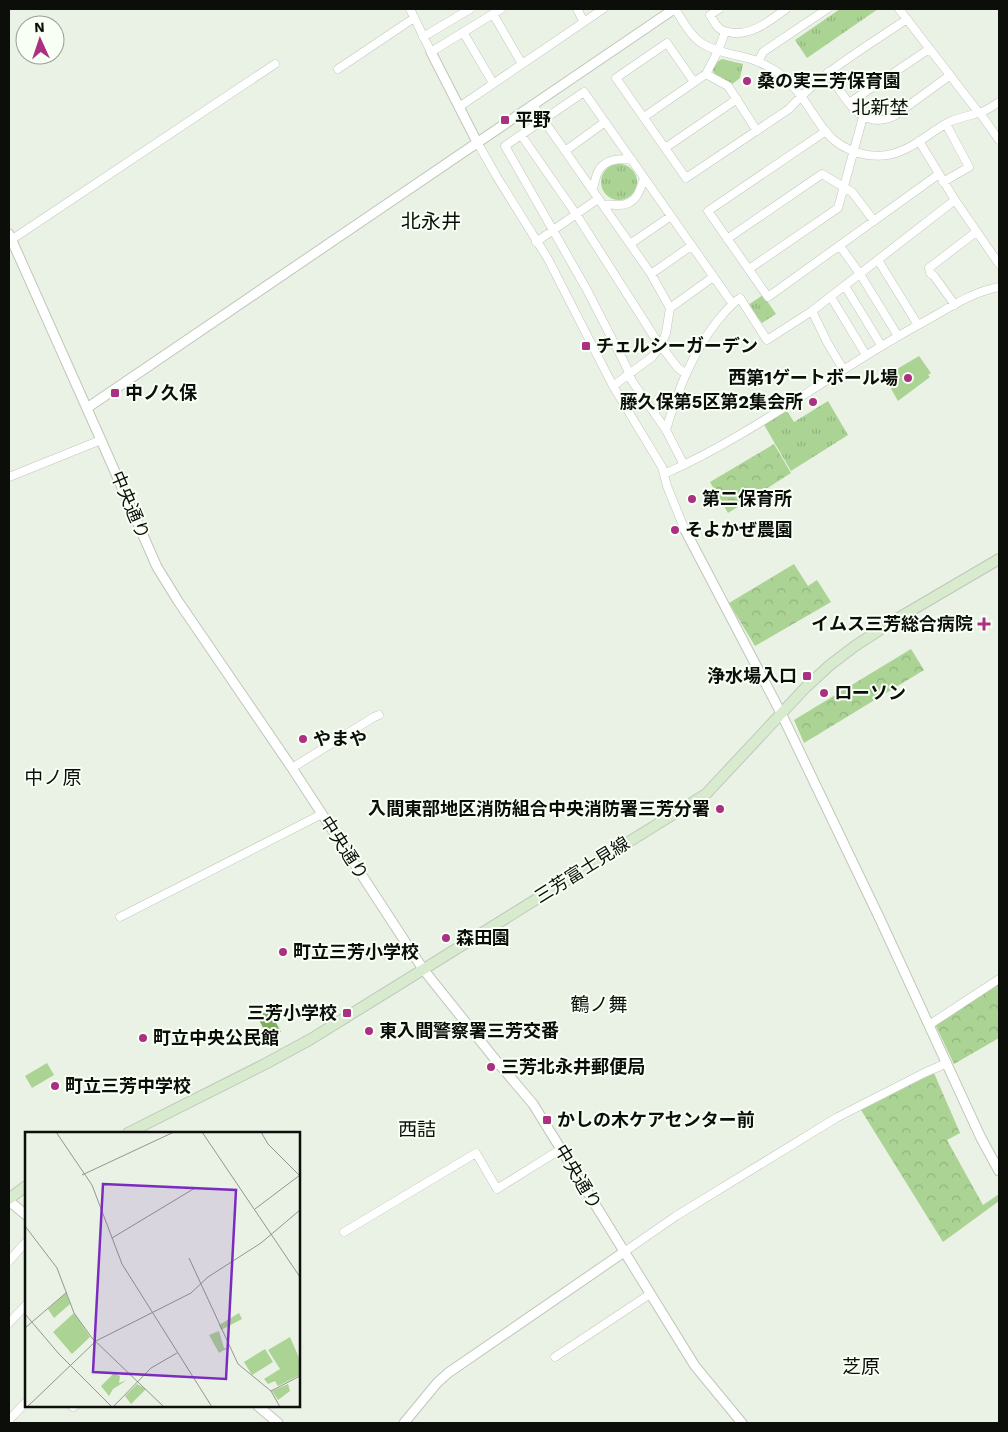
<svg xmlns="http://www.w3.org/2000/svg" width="1008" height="1432" font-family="'Work Sans','Noto Sans JP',sans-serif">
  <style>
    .grass { fill: #abd394 }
    .forest { fill: url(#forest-crowns) }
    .park { fill: url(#park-tufts) }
    .water { fill: url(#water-waves) }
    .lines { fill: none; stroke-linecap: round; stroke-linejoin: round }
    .minor-casing { stroke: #bfc7bb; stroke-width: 9 }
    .tertiary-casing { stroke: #bfc7bb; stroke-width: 11 }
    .secondary-casing { stroke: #bfc7bb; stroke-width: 12 }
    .minor { stroke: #fff; stroke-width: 8 }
    .tertiary { stroke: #fff; stroke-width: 9 }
    .secondary { stroke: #d9ebce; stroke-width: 10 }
    .poi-dot { fill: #ab3082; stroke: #f8fff4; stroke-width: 2 }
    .labels { text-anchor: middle; stroke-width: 4; stroke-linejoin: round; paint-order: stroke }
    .poi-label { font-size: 18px; font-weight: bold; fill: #0c0e0a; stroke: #f8fff4; text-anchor: start }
    .street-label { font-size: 18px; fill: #0c0e0a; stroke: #f8fff4 }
    .neighbourhood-label { font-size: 19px; fill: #0c0e0a; stroke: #f8fff4 }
    .quarter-label { font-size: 20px; fill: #0c0e0a; stroke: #f8fff4 }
    .inset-road { fill: none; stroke: #91978d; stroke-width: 1 }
    .view { fill: #7b2cbf; fill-opacity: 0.15; stroke: #7b2cbf; stroke-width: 2.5 }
    .inset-edge { fill: none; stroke: #0c0e0a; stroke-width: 2.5 }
  </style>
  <defs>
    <pattern id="forest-crowns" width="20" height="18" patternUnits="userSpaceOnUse" patternTransform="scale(1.25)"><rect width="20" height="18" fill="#abd394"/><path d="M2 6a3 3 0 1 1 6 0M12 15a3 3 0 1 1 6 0" fill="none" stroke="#92b47e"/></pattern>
    <pattern id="park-tufts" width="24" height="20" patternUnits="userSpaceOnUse" patternTransform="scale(1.25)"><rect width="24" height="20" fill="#abd394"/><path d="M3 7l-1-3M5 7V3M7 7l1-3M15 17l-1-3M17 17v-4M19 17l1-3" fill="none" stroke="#92b47e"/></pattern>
    <pattern id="water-waves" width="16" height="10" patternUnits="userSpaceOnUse" patternTransform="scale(1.25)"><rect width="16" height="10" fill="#7dae5e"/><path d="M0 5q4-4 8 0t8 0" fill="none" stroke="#6b9450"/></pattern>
  </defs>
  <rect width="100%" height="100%" fill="#eaf2e5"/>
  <path class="grass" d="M919 356 931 373 928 375 930 377 898 401 886 380 892 372Z
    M47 1063 54 1075 32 1088 25 1076Z"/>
  <path class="forest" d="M774 444 791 473 728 513 710 482Z
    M794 564 808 586 817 580 831 602 755 646 729 603Z
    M911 649 924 670 804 743 794 720Z
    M999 982V1038L954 1064 935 1024Z
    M934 1073 960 1133 947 1140 983 1205 999 1194V1201L943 1242 861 1110Z"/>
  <path class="park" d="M840 9H878L807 58 795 40Z
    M722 59 743 64 740 78 731 85 715 75 713 70 717 62Z
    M601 182a18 18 0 1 1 36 0a18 18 0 1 1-36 0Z
    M763 295 776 314 762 323 759 319H757L748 305Z
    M828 401 848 435 791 471 763 423 786 409 794 422Z"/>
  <path class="water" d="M269 1010 281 1032 269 1039 257 1016Z"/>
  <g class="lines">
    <defs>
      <path id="minor" d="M410 9 431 52 501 9
        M577 9 584 22
        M675 9C683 21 690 36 703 44 716 52 732 54 747 58 756 60 766 65 774 70 798 85 809 110 825 131 843 153 875 162 901 151 917 145 931 132 947 123 957 118 968 116 979 113 986 111 993 106 999 102
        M719 9 710 15C713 19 715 25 719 28 723 32 728 32 734 33 755 34 770 20 786 9
        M899 9 979 113
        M493 14 522 64
        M463 32 493 83
        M423 37 470 9
        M758 62 763 52 827 9
        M338 69 414 18
        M828 72C844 96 860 132 894 116L949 76
        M706 74 728 86 757 131
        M694 82 667 43 616 78 686 178 789 109C822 72 866 47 907 19
        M849 103 929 49
        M533 105 651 274 670 308 666 333 661 345 652 357 613 386
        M459 107 603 9
        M980 113 999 140
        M644 117 706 74 718 51 725 32
        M826 131 708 211 768 297 939 174
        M521 135 576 214 655 338 678 368 686 374
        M919 141 955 200 999 264
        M477 142 497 177 548 259 613 386 662 467 667 486 684 528
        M665 148 737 99
        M565 151 605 122
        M943 182 969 167 946 124
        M592 189C595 184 595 179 597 174 603 159 618 158 632 160
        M603 205C608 204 613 205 619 205 636 205 640 191 644 178
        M727 239 822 174 852 192 874 221
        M11 240 275 64
        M536 242 598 199
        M630 244 671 216
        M840 246 860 274 898 336
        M878 260 918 325
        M749 269 838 208 863 117
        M651 274 691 246
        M845 286 881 345
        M831 297 866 355
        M955 305 934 276 930 273 929 268 976 232
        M670 308 713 277
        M812 311 827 342 843 369
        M666 430C678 390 692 353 718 320 725 312 731 304 740 298L767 340 812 311 955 200
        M684 465 666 430 632 381 626 366 587 290 505 146 584 92 732 303
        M664 474C755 434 833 371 920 324 946 310 971 292 999 287
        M9 477 101 440
        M292 768 374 717 379 715
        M120 917 322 814
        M929 1025 999 979
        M344 1232 476 1153 497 1189 561 1149
        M624 1252 676 1216 836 1118 924 1073 947 1063
        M9 1261 26 1242
        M9 1323 26 1305
        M555 1357 650 1294
        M72 1406 73 1407 75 1406
        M9 1420 26 1402"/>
      <path id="tertiary" d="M431 52 477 142
        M9 234 101 440 157 567 178 601 292 768 423 969 494 1058 533 1104 695 1366 742 1423
        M87 408 674 9
        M684 528 781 713 879 917 981 1138 999 1171
        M9 1201 26 1215
        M258 1406 278 1423
        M404 1423 437 1383 448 1373 624 1252"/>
      <path id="secondary" d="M128 1133 265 1064 311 1039 706 794 806 687 830 665 855 646 895 620 999 559
        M9 1199 26 1186"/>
    </defs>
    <use href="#minor" class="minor-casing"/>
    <use href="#tertiary" class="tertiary-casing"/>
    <use href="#secondary" class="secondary-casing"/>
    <use href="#minor" class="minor"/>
    <use href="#tertiary" class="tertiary"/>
    <use href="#secondary" class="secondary"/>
  </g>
  <g class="poi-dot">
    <circle cx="747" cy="81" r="5"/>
    <rect x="500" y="115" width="10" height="10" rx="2.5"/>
    <rect x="581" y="341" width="10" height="10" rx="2.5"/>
    <circle cx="908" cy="378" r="5"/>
    <rect x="110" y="388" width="10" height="10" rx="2.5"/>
    <circle cx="813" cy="402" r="5"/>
    <circle cx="692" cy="499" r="5"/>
    <circle cx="675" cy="530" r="5"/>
    <path d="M981.5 616.5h5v5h5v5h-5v5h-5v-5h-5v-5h5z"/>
    <rect x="802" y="671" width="10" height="10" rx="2.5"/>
    <circle cx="824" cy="693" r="5"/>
    <circle cx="303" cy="739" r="5"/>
    <circle cx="720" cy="809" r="5"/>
    <circle cx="446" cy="938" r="5"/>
    <circle cx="283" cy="952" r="5"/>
    <rect x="342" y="1008" width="10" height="10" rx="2.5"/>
    <circle cx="369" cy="1031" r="5"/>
    <circle cx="143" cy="1038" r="5"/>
    <circle cx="491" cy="1067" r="5"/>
    <circle cx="55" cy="1086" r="5"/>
    <rect x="542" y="1115" width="10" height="10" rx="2.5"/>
  </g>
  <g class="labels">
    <g class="poi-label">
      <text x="757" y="87">桑の実三芳保育園</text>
      <text x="515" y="126">平野</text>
      <text x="596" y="352">チェルシーガーデン</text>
      <text x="898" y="384" text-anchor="end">西第1ゲートボール場</text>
      <text x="125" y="399">中ノ久保</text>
      <text x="803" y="408" text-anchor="end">藤久保第5区第2集会所</text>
      <text x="702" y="505">第二保育所</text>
      <text x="685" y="536">そよかぜ農園</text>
      <text x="973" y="630" text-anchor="end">イムス三芳総合病院</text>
      <text x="797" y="682" text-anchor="end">浄水場入口</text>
      <text x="834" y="699">ローソン</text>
      <text x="313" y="745">やまや</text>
      <text x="710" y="815" text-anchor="end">入間東部地区消防組合中央消防署三芳分署</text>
      <text x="456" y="944">森田園</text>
      <text x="293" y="958">町立三芳小学校</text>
      <text x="337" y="1019" text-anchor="end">三芳小学校</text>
      <text x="379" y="1037">東入間警察署三芳交番</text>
      <text x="153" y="1044">町立中央公民館</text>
      <text x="501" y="1073">三芳北永井郵便局</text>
      <text x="65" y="1092">町立三芳中学校</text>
      <text x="557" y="1126">かしの木ケアセンター前</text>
    </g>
    <g class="street-label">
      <text transform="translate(130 505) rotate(67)" y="6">中央通り</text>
      <text transform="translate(344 848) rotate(57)" y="6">中央通り</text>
      <text transform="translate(582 870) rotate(-32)" y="6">三芳富士見線</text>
      <text transform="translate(578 1177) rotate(59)" y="6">中央通り</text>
    </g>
    <g class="neighbourhood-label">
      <text x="880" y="114">北新埜</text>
      <text x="53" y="784">中ノ原</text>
      <text x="599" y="1011">鶴ノ舞</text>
      <text x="417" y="1136">西詰</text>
      <text x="861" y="1373">芝原</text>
    </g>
    <g class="quarter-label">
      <text x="431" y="228">北永井</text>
    </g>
  </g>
  <g transform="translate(25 1132)">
    <rect width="275" height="275" fill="#eaf2e5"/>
    <path d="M49 181 65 205 47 222 28 200ZM240 217 248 230 227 243 219 230Z" fill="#abd394"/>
    <path d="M41 161 45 172 29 186 23 177ZM214 181 217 187 196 198 194 193ZM194 199 199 216H203L194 221 184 203ZM265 205 275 228V243L253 254 250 249 243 252 239 247 255 237 243 218ZM89 241 95 244 94 251 102 248 88 257 84 264 76 254ZM112 252 121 257 106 272 100 264ZM263 252 265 259 253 268 247 259Z" fill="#abd394"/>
    <path class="inset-road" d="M31 0 67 53 97 132 187 275M177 0 275 145M236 0 243 12 275 44M57 43 149 0M230 77 275 43M0 94 32 136 49 181 67 206 139 275M87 106 170 56M164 126 213 232 246 259 255 275M0 182 34 222 87 275M0 196 42 160M246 259 275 244M2 275 71 209 166 161 183 145 236 111 275 78M88 275 126 236 152 221"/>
    <path class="view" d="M78 52 211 58 201 247 68 240Z"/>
    <rect width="275" height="275" class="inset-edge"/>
  </g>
  <rect width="1008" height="1432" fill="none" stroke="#0c0e0a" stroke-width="20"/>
  <g transform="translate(40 40) rotate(357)"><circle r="24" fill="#f8fff4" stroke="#9a9f96"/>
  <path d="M0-4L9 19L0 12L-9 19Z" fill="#ab3082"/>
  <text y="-8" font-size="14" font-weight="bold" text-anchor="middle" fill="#0c0e0a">N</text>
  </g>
</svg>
